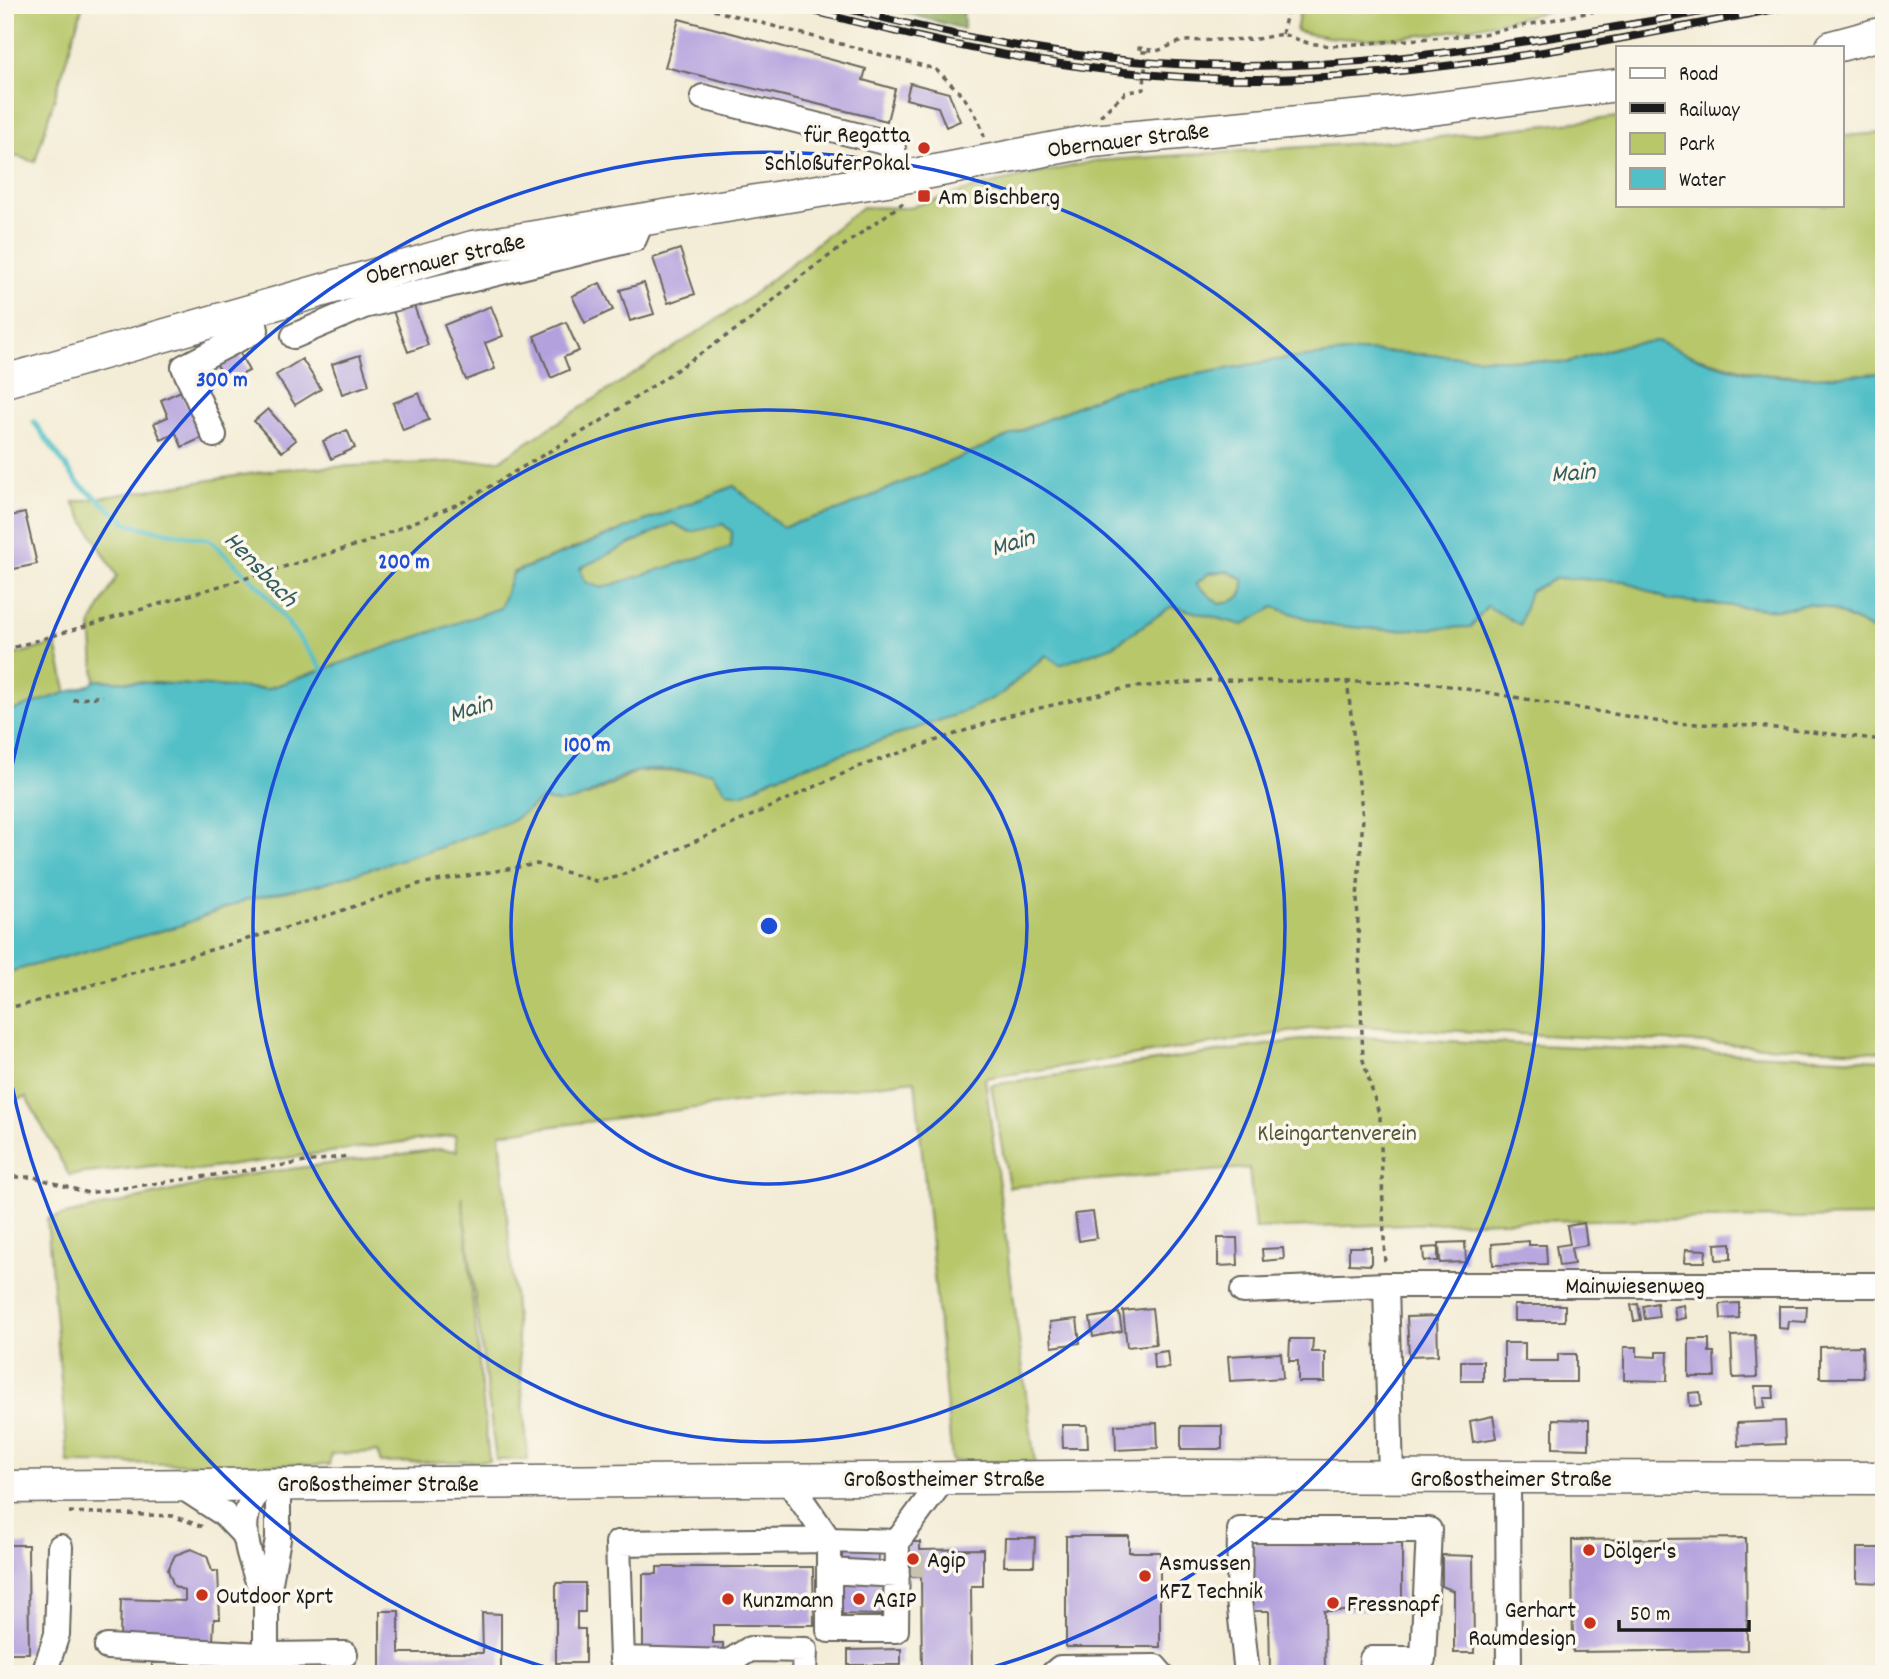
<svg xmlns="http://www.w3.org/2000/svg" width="1889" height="1679" font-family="Dekko,sans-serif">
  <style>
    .green { fill: #b7c76a; stroke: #6a7243; stroke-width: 2 }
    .forest { fill: #91ac5e; stroke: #56643d; stroke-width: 2 }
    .water { fill: #52c0c7; stroke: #376e72; stroke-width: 2; fill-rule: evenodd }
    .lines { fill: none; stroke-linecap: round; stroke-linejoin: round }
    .stream { stroke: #52c0c7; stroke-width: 5 }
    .building { fill: #b3a1de }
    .minor-tunnel { stroke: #c8c2b1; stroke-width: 24; stroke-dasharray: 24 12; stroke-linecap: butt }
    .minor-casing { stroke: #67655d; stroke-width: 28 }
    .major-casing { stroke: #67655d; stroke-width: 35 }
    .path { stroke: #67655d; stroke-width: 3.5; stroke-dasharray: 5 5; stroke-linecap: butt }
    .minor { stroke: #fff; stroke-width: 24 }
    .major { stroke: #fff; stroke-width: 32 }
    .rail-casing { stroke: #1c1c1c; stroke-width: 8 }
    .rail { stroke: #fbf7ec; stroke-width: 5; stroke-dasharray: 16; stroke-linecap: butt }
    .ring { fill: none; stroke: #1d4ed8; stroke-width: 3.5 }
    .poi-dot { fill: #c8321e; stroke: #fbf7ec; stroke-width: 2.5 }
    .labels { text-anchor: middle; stroke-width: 7; stroke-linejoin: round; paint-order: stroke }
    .poi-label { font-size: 24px; fill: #1c1c1c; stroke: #fbf7ec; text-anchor: start }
    .street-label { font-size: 24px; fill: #1c1c1c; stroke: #fbf7ec }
    .park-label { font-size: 24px; fill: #525837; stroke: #fbf7ec }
    .water-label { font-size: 26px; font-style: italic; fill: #325e60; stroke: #fbf7ec }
    .centre { fill: #1d4ed8; stroke: #fbf7ec; stroke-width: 3.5 }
    .ring-label { font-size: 21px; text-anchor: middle; font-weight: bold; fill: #1d4ed8; stroke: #fbf7ec; stroke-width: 7; stroke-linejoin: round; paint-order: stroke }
  </style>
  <rect width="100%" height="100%" fill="#fbf7ec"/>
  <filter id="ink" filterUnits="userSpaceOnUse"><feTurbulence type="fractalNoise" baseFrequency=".0143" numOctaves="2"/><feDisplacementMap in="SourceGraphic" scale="14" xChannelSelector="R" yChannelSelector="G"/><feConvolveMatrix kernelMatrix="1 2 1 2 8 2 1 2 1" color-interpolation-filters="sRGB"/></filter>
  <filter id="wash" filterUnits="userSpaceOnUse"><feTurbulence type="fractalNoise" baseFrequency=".00686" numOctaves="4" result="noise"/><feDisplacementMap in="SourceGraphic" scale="28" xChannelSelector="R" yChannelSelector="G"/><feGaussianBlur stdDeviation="1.57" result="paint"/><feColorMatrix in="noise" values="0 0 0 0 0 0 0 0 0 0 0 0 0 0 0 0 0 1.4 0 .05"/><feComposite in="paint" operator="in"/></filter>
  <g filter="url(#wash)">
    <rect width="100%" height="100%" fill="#f3ecd6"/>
    <path class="green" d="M5 5H83L35 162 5 153Z
      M1301 5H1575C1494 24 1377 53 1296 31Z
      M1618 117V205H1842V136L1884 133V373L1815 377 1760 374 1686 354 1657 341 1624 345 1566 363 1367 351 1276 360 1116 389 840 510 782 527 734 486 513 572 501 608 267 689 95 680 91 624 117 576 73 502 280 469 500 460 741 304 862 207 907 208 982 186 1095 161 1422 139Z
      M673 523 690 532 723 524 732 532 731 548 602 588 585 582 580 568Z
      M1228 571 1243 579C1247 597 1235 602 1219 605L1196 584 1209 573Z
      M1557 578 1625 581 1669 600 1778 610 1809 604 1833 610 1880 634 1884 640V1052L1335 1025 985 1078 1035 1463 952 1461 915 1080 500 1133 528 1460H496L462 1196 489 1461 381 1463 377 1452 331 1454 329 1465 68 1463 47 1219 239 1176 439 1149 457 1151 455 1135 191 1171 161 1165 69 1175 26 1097 5 1103V973L179 926 248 899 321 884 512 821 542 799 588 796 638 771 711 772 727 792 743 794 774 777 958 714 1000 695 1047 655 1113 646 1172 606 1243 625 1274 607 1326 625 1487 606 1530 591Z
      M56 644 67 693 5 713V657Z
      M1328 1036 1884 1060V1217L1503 1221 1255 1229 1249 1168 1009 1187 991 1085Z"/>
    <path class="forest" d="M878 5H963L964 29Z"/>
    <path class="water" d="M1657 341C1689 356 1725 369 1760 374 1800 380 1843 375 1884 373V640L1880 634 1833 610 1809 604 1778 610 1669 600 1625 581 1557 578 1530 591 1520 625 1487 606 1471 627 1388 630 1326 625 1274 607 1243 625 1172 606 1113 646 1060 665 1046 655 1000 695 958 714 774 777 743 794 727 792 711 772C688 772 660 767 639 771 604 778 581 813 542 799L512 821 438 848 321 884 248 899 179 926 5 973V713L92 684 95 680 267 689 500 608 513 573 734 486 782 527 840 510 1116 389 1276 360 1367 351 1566 363 1624 345ZM673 523 691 532 723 524 732 532 731 547 602 588 585 582 580 568ZM1228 571 1243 579C1247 597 1235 602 1219 604L1196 584 1209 573Z"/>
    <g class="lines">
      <path class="stream" d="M34 422 78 483 130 525 210 540 262 589 327 675"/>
    </g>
    <g id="blocks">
      <path class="building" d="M679 19 866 69 863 80 895 89 887 121 665 67Z
        M910 83 949 93 960 121 946 127 938 107 906 99Z
        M680 249 695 294 668 303 653 258Z
        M600 283 613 310 585 323 572 296Z
        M644 283 654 314 630 321 620 290Z
        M413 303 428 345 408 352 393 311Z
        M491 306 503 336 485 343 495 369 466 380 444 325Z
        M566 322 579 351 564 357 569 370 551 378 534 336Z
        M238 349 249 371 226 382 215 361Z
        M360 355 369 385 342 394 332 364Z
        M302 359 321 389 295 405 276 375Z
        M181 391 202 438 182 447 176 433 161 440 154 423 168 417 161 400Z
        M419 393 429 420 403 430 393 403Z
        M268 409 296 440 282 452 254 421Z
        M347 430 355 448 331 459 323 441Z
        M25 513 37 564 5 571V517Z
        M1093 1212 1097 1238 1079 1241 1075 1214Z
        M1584 1223 1587 1245 1571 1248 1574 1264 1559 1266 1556 1246 1570 1244 1567 1226Z
        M1218 1238H1237L1238 1265 1218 1266Z
        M1529 1241V1245H1546L1547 1264 1493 1265 1492 1244Z
        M1465 1242 1466 1262 1440 1263 1439 1243Z
        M1731 1243V1259L1716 1260 1715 1244Z
        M1349 1247H1371V1265L1349 1264Z
        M1438 1247V1261H1424L1423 1248Z
        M1283 1248 1284 1259 1263 1261 1262 1249Z
        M1686 1249 1706 1250 1705 1262H1685Z
        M1657 1303 1659 1317 1645 1319 1643 1306Z
        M1739 1303V1318L1721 1319 1720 1304Z
        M1638 1304 1641 1320 1634 1321 1631 1305Z
        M1514 1305H1565V1321H1514Z
        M1684 1305 1686 1318 1676 1320 1674 1307Z
        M1779 1306H1807L1806 1322 1789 1321 1788 1329 1779 1328Z
        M1152 1308 1156 1344 1127 1347 1123 1311Z
        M1119 1313 1122 1331 1093 1337 1090 1318Z
        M1437 1316 1438 1355 1409 1356 1407 1317Z
        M1077 1319 1080 1343 1052 1347 1050 1322Z
        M1755 1335 1757 1377 1733 1378 1731 1336Z
        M1290 1339H1313L1312 1352H1325V1382H1298V1361H1289Z
        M1689 1339H1709V1352H1714L1715 1377H1689Z
        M1504 1343H1525V1361H1558V1354H1576V1382H1504Z
        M1862 1346 1863 1378H1820V1347Z
        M1624 1347H1637V1356L1656 1357V1352H1668L1667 1381 1624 1380Z
        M1167 1351 1169 1368 1154 1369 1153 1353Z
        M1281 1353 1283 1378 1230 1381 1228 1356Z
        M1461 1361H1483V1381H1461Z
        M1755 1386H1773L1774 1398H1764L1765 1407 1756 1408Z
        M1700 1392 1701 1405 1690 1406 1689 1393Z
        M1493 1416 1497 1438 1473 1442 1470 1421Z
        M1553 1419 1589 1420V1449L1553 1448Z
        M1784 1421 1785 1444 1738 1446 1737 1423Z
        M1157 1423 1158 1448 1116 1450 1115 1425Z
        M1062 1425H1087L1088 1448H1063Z
        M1181 1426H1222V1449H1181Z
        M842 1535 879 1536 878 1583H884L883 1615 835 1614 841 1582Z
        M1066 1536H1129V1552H1160V1647H1066Z
        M1005 1538H1035L1034 1566H1004Z
        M1746 1538 1747 1650 1573 1652 1572 1540Z
        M905 1542H920V1550L983 1549V1586H971L972 1674H922L921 1576H905Z
        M1248 1542H1402V1611H1324L1325 1674H1270L1269 1611H1248Z
        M5 1545H28L29 1653H5Z
        M1857 1548H1884V1583L1857 1582Z
        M191 1549 207 1556 212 1571H218L220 1619H214L213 1641 120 1639 121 1599 185 1601V1591L174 1586 168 1570 175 1555Z
        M1442 1555 1473 1556 1474 1653H1454V1591L1442 1586Z
        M657 1567H813L814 1625H713V1643H723V1657H643V1574H657Z
        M556 1583H585V1612H577V1629H585V1663H556Z
        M380 1611H399V1653H483L482 1613 501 1614V1672H380Z
        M901 1649V1665H848V1650Z
        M220 1662V1674H152V1663Z"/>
    </g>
  </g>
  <g filter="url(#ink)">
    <use href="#blocks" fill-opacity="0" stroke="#67655d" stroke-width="2"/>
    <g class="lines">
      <path class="minor-tunnel" d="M912 1576 914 1542"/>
      <defs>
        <path id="minor" d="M703 97 892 144 899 178
          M294 336 364 306 634 239 642 220
          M214 435 184 367 256 330 252 309
          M1386 1285 1391 1477
          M1243 1291 1386 1285H1884
          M1508 1478 1509 1674
          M787 1479 829 1540 897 1542
          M263 1483C258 1491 253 1499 249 1507 237 1535 257 1576 266 1603
          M181 1486 224 1514 246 1537
          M829 1571 897 1575
          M107 1647 266 1655 345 1654
          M44 1674 57 1634 60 1547
          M266 1674V1604L278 1539V1483
          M804 1674 805 1650 750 1649 729 1662 622 1659 618 1543 829 1540V1630H896L897 1542 944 1478
          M1053 1674 1060 1668 1155 1667 1161 1674
          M1247 1674 1239 1600 1240 1530H1429L1423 1659H1372L1371 1674"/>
        <path id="major" d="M1832 47 1884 33
          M5 381 473 247 899 178 1092 141 1408 112 1618 85
          M5 1487 1177 1476 1884 1478"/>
      </defs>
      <use href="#minor" class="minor-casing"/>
      <use href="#major" class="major-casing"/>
      <path class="path" d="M694 5 935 69C957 88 977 108 984 137
        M1282 34 1289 5
        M1100 116 1125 93 1144 89 1146 52H1139V48L1157 51 1182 41 1257 39 1282 34 1308 43 1331 46 1483 34 1625 5
        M5 650 364 543 465 501 601 421 750 320 804 274 903 203
        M1347 680 1363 818 1357 898 1363 1060 1380 1117 1385 1266
        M73 700 103 696
        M5 1008 27 1004 329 915 419 884 537 864 596 881 617 877 858 767 1014 714 1126 688 1213 680 1431 683 1667 723 1757 726 1884 740
        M5 1177H34L88 1193 348 1156
        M69 1512 173 1516 206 1528"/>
      <use href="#minor" class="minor"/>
      <use href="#major" class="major"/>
      <defs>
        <path id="rail" d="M791 5C957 50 1130 86 1303 78 1468 71 1632 37 1795 5
          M833 5C952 37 1074 61 1198 65 1325 70 1448 54 1573 34 1627 25 1681 17 1734 5"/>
      </defs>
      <use href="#rail" class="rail-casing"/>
      <use href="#rail" class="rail"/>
    </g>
  </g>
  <g class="ring">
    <circle cx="769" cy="926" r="258"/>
    <circle cx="769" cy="926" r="516"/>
    <path d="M569 1674A774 774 0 0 1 6 1054M6 798A774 774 0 1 1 969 1674"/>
  </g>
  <g class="poi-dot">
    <circle cx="924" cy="148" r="7"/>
    <rect x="917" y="189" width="14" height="14" rx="3.5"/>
    <circle cx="1589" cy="1550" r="7"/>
    <circle cx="913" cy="1559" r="7"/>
    <circle cx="1145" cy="1576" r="7"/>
    <circle cx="202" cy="1595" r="7"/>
    <circle cx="728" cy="1599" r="7"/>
    <circle cx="859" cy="1599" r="7"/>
    <circle cx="1333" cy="1603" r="7"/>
    <circle cx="1590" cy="1623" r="7"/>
  </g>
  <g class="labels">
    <g class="poi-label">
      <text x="910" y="142" text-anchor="end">für Regatta<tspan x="910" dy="28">SchloßuferPokal</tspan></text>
      <text x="938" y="204">Am Bischberg</text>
      <text x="1603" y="1558">Dölger's</text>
      <text x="927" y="1567">Agip</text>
      <text x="1159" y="1570">Asmussen<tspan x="1159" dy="28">KFZ Technik</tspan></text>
      <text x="216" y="1603">Outdoor Xprt</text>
      <text x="742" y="1607">Kunzmann</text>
      <text x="873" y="1607">AGIP</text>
      <text x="1347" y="1611">Fressnapf</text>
      <text x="1576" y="1617" text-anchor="end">Gerhart<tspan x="1576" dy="28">Raumdesign</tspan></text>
    </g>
    <g class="street-label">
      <text transform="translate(1128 139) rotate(-7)" y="8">Obernauer Straße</text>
      <text transform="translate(445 258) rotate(-13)" y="8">Obernauer Straße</text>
      <text x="1635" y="1293">Mainwiesenweg</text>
      <text x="944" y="1486">Großostheimer Straße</text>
      <text x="1511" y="1486">Großostheimer Straße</text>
      <text x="378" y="1491">Großostheimer Straße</text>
    </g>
    <g class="park-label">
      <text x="1337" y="1140">Kleingartenverein</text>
    </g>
    <g class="water-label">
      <text transform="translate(1573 471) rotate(-4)" y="9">Main</text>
      <text transform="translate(1012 541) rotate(-17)" y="9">Main</text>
      <text transform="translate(262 568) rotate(46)" y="9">Hensbach</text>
      <text transform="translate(470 707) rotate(-17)" y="9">Main</text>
    </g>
  </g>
  <circle cx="769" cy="926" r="10" class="centre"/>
  <g class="ring-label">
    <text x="222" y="386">300 m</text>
    <text x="404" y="568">200 m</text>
    <text x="587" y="751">100 m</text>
  </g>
  <rect width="1889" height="1679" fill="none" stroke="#fbf7ec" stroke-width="28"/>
  <rect x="1616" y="46" width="228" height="161" fill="#fbf7ec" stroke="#a29f99" stroke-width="2"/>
  <rect x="1630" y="68" width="35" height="10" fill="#ffffff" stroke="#a29f99" stroke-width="2"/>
  <text x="1679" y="80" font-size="21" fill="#1c1c1c">Road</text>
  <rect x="1630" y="103" width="35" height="10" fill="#1c1c1c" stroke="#a29f99" stroke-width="2"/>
  <text x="1679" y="116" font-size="21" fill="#1c1c1c">Railway</text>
  <rect x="1630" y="133" width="35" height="21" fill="#b7c76a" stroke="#a29f99" stroke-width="2"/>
  <text x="1679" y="150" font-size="21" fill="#1c1c1c">Park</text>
  <rect x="1630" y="168" width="35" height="21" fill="#52c0c7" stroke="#a29f99" stroke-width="2"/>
  <text x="1679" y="186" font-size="21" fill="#1c1c1c">Water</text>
  <path d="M1619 1620v10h130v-10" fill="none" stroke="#1c1c1c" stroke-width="3.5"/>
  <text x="1630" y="1620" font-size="21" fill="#1c1c1c" stroke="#fbf7ec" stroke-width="5" paint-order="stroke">50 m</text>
</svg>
